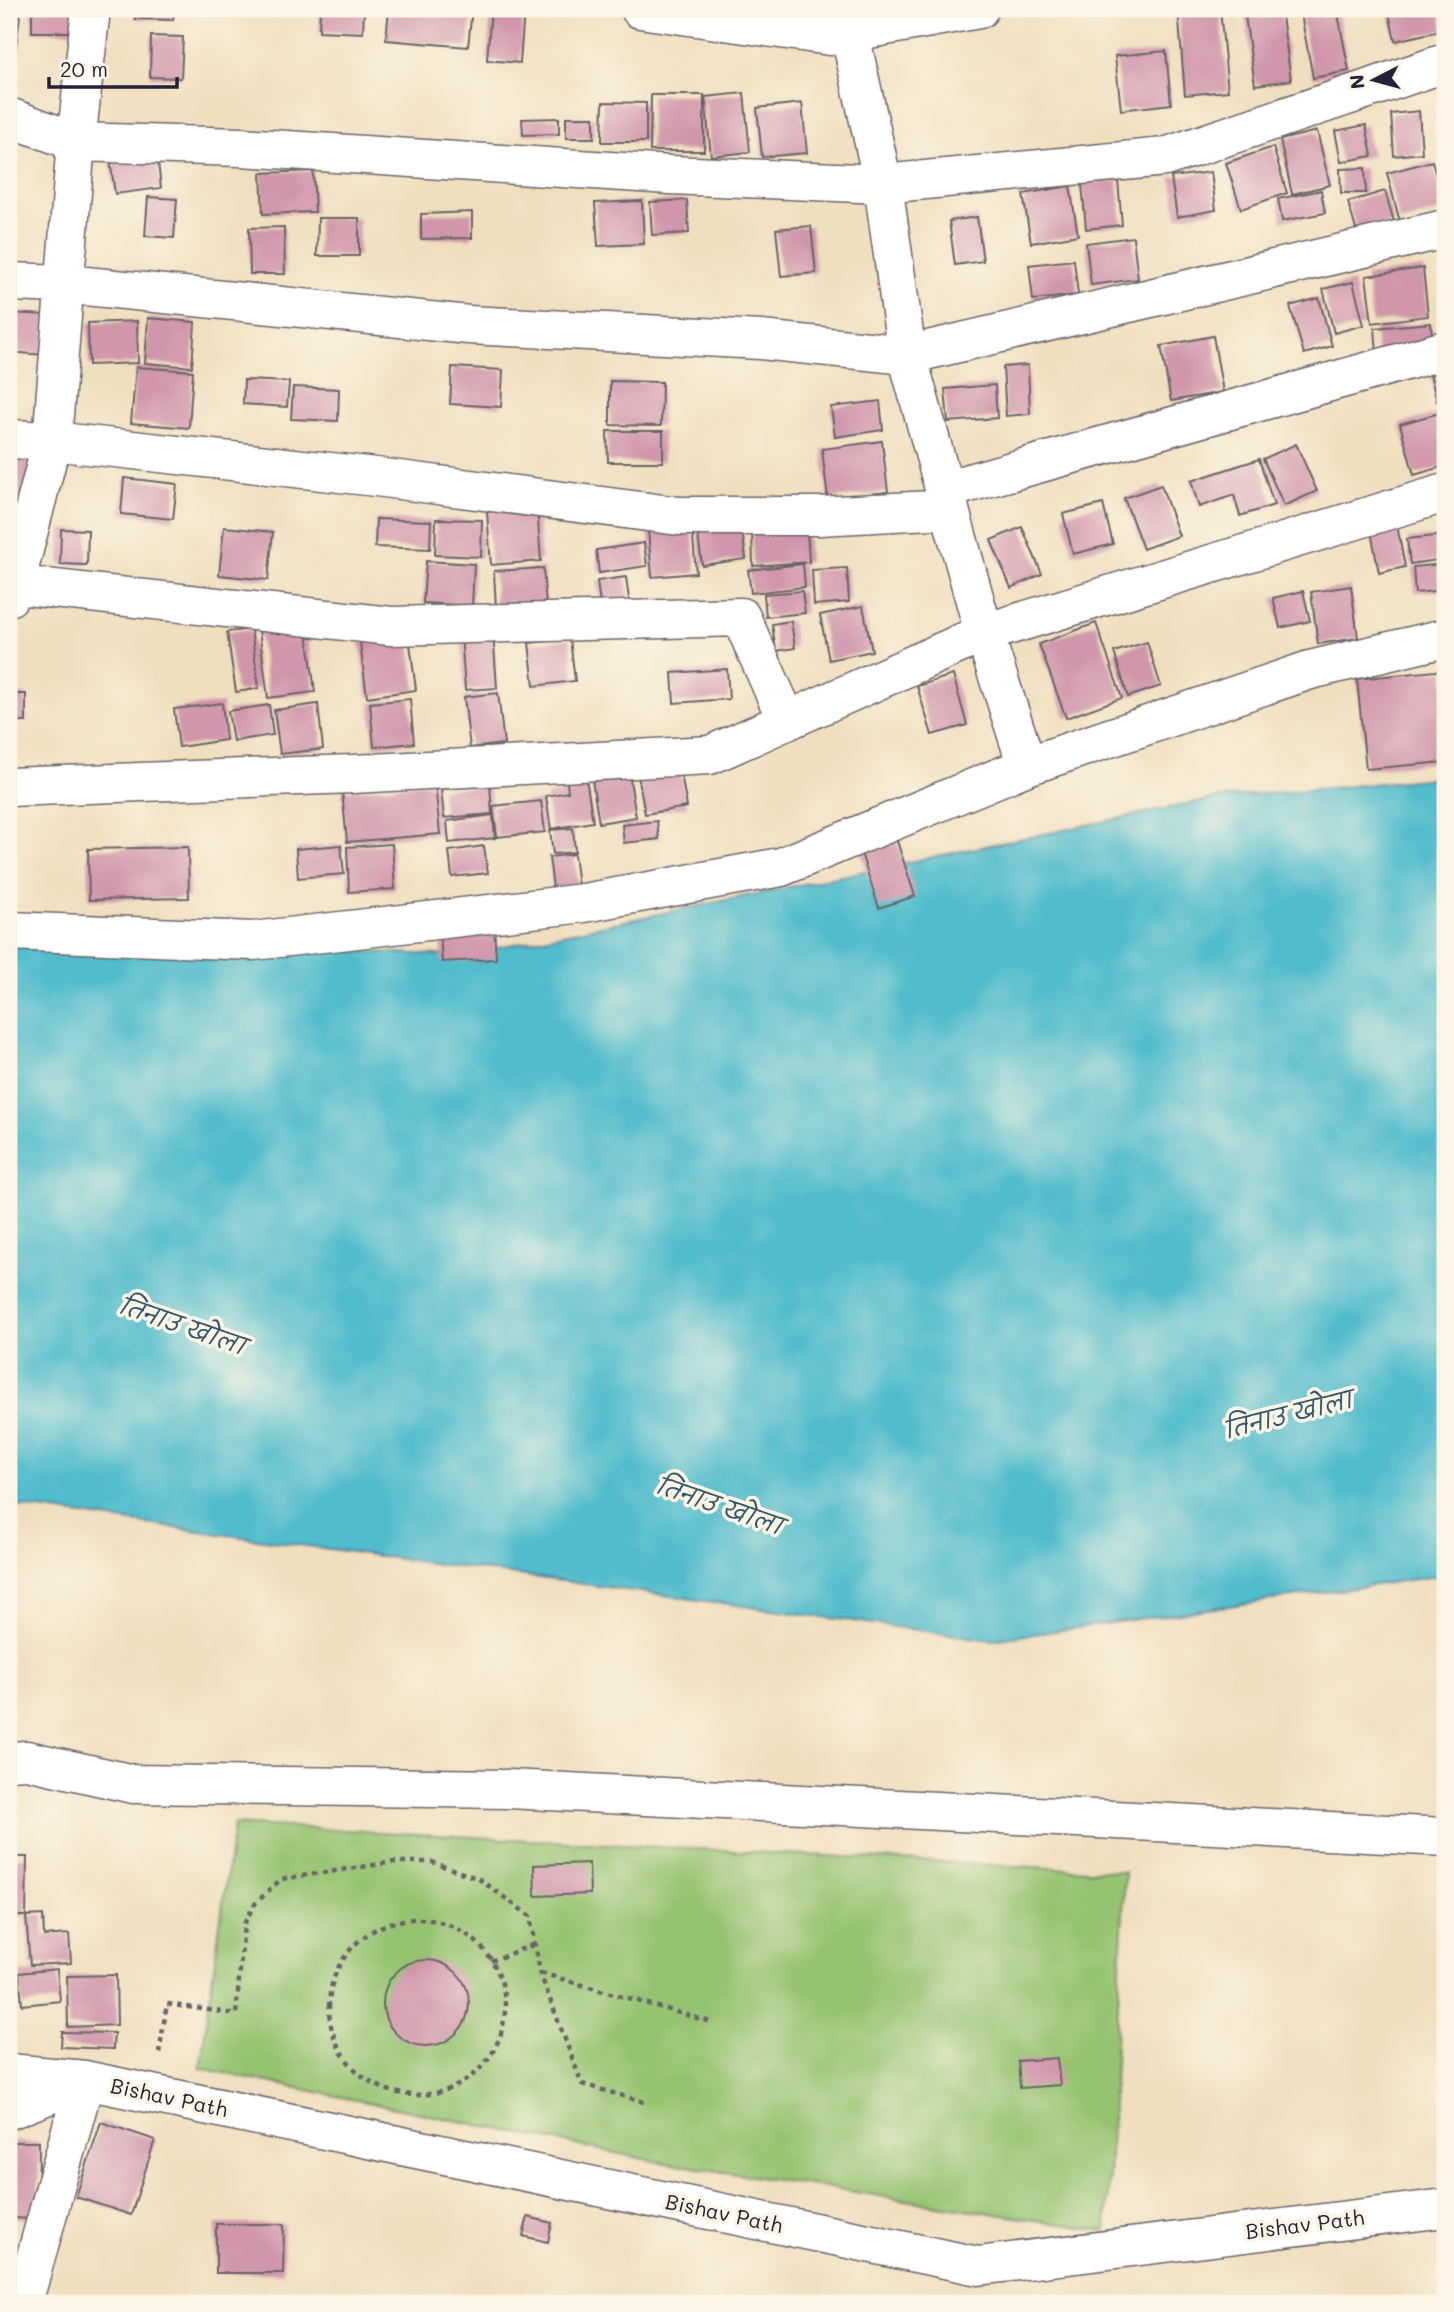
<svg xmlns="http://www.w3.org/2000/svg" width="1454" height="2312" font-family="Mali,'Playpen Sans Deva',sans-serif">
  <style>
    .green { fill: #96c371; stroke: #5c7256; stroke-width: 2 }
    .water { fill: #51bccc; stroke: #3a6f84; stroke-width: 2 }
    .building { fill: #d096ab }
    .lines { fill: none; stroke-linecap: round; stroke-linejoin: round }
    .minor-casing { stroke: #6a6469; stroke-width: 41 }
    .path { stroke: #6a6469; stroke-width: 4.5; stroke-dasharray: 5 5; stroke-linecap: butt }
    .minor { stroke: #fff; stroke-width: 38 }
    .labels { text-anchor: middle; stroke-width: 7; stroke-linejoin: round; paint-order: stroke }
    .street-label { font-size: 21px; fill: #22223b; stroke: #fcf5e5 }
    .water-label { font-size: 23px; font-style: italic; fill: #32586e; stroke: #fcf5e5 }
  </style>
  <rect width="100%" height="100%" fill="#fcf5e5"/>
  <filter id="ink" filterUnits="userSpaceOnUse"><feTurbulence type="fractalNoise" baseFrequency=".0143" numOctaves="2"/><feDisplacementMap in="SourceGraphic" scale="14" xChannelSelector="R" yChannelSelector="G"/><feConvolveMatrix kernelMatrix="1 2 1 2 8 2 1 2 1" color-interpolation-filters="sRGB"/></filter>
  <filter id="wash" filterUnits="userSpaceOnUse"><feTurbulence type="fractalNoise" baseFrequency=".00686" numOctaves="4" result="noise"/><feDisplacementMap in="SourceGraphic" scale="28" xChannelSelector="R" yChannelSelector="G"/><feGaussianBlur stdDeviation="1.57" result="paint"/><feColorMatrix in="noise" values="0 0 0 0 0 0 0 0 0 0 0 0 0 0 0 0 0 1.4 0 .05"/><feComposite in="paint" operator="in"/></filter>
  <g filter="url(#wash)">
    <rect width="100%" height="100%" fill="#f0dfbf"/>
    <path class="green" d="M234 1824 1125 1872 1106 2231 654 2161 200 2068Z"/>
    <path class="water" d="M1445 777V1575L991 1640 9 1505V935L457 956 1212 799Z"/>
    <g id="blocks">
      <path class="building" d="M32 9H75V32H32Z
        M135 9H174L173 20 135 19Z
        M320 9H364L363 33 319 31Z
        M389 9H472L468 47 386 40Z
        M491 9 524 10 520 63 487 60Z
        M1178 9H1220L1228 91 1185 95Z
        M1244 9H1281L1291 80 1255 85Z
        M1300 9H1337L1349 71 1313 78Z
        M1388 9H1439L1444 30 1395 41Z
        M9 14 20 15 14 65 9 64Z
        M151 36 183 37 181 78 150 77Z
        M1166 51 1171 104 1121 110 1115 56Z
        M744 93 750 152 711 156 705 97Z
        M651 95H704V151H650Z
        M603 102 646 103V142H602Z
        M802 103 807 153 762 157 757 108Z
        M1419 111 1422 153 1394 156 1391 114Z
        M566 117H594V138H566Z
        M559 118V134L523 135 522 119Z
        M1366 125 1372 156 1341 162 1335 131Z
        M1317 131 1330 185 1292 194 1280 140Z
        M1273 147 1287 193 1241 209 1226 163Z
        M157 154 161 188 115 194 110 160Z
        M1432 161 1445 210 1400 222 1387 173Z
        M1365 168 1366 193H1341L1340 169Z
        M313 171 315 212 263 214 261 173Z
        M1211 172 1216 210 1177 217 1171 177Z
        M1118 181 1122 225 1086 229 1082 184Z
        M1070 186 1078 235 1031 243 1023 194Z
        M1321 190 1325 213 1282 221 1278 199Z
        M1385 191 1394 222 1357 233 1348 202Z
        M148 197 177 199 174 238 145 236Z
        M687 200 689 233 652 235 650 202Z
        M642 201 644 244 598 246 595 203Z
        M472 212V238L421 239V214Z
        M977 217 983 261 955 265 949 221Z
        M318 218H359V256H317Z
        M811 226 816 273 781 276 776 229Z
        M284 227 285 274H250L249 228Z
        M1133 237 1138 279 1091 285 1086 243Z
        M1074 260 1078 295 1033 300 1029 265Z
        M1423 268 1428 316 1372 323 1366 276Z
        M1353 282 1364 325 1334 333 1323 289Z
        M1319 298 1332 346 1304 354 1290 306Z
        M9 313 46 315 44 355 9 352Z
        M148 318 195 322 192 367 145 363Z
        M137 321 138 363 89 365 88 323Z
        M1431 323 1433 349 1377 354 1375 328Z
        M1213 336 1223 392 1171 401 1161 346Z
        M1445 362V400L1437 402 1428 366Z
        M1028 365 1030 414 1006 416 1003 367Z
        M136 367 193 371 189 428 131 423Z
        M452 367 503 370 501 407 450 404Z
        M244 380 289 382 287 407 243 404Z
        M610 381 662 382 661 426 610 425Z
        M995 385 997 418 948 422 945 389Z
        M293 387 339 389 338 421 291 419Z
        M880 401 883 430 835 437 831 407Z
        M1439 413 1445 437V466L1414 475 1400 424Z
        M607 431H663V462H608Z
        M882 441 888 492 828 499 822 449Z
        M1296 444 1317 491 1284 506 1263 459Z
        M9 452H31V501H9Z
        M1259 459 1274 505 1240 516 1234 495 1199 507 1191 481Z
        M124 478 177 484 173 519 121 514Z
        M1161 485 1179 536 1143 549 1124 498Z
        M1103 504 1113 544 1073 554 1063 514Z
        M537 507 541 561 491 565 487 512Z
        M376 519 431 521 430 549 375 547Z
        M436 519 482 520 481 557 435 555Z
        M1396 520 1405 567 1379 573 1370 526Z
        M741 522 746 559 702 565 697 528Z
        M692 526 696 573 652 577 648 530Z
        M224 527 273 532 268 580 219 575Z
        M1022 527 1042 574 1011 588 991 540Z
        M61 529 88 530 87 565 60 564Z
        M807 529 809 562 753 566 752 532Z
        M1445 535V559L1410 564 1407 539Z
        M644 543 647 566 599 573 596 550Z
        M426 561 474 564 472 606 423 603Z
        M803 564 805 587 751 593 748 570Z
        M1445 564V590L1415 593 1413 567Z
        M543 568 546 606 496 609 494 571Z
        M847 568 849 602 814 605 812 570Z
        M626 577 630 607 601 612 597 581Z
        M1351 586 1358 638 1318 644 1311 592Z
        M802 591 805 613 766 617 764 594Z
        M1303 591 1310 621 1280 628 1273 598Z
        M863 606 872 651 829 660 820 615Z
        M791 621 795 648 776 651 772 624Z
        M1096 623 1122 698 1066 718 1039 644Z
        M306 624 315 692 268 698 259 630Z
        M251 629 259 688 236 692 227 632Z
        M493 631 497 688 465 690 461 633Z
        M409 636 416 690 367 697 360 643Z
        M570 639 575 681 534 686 529 643Z
        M1147 642 1161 686 1128 697 1114 652Z
        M727 669 729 699 674 703 672 673Z
        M1445 670V762L1366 769 1357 679Z
        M953 675 967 725 932 735 917 686Z
        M498 693 504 744 470 748 464 697Z
        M9 694H26V722H9Z
        M410 699 414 743 374 747 370 703Z
        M222 703 226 740 179 747 174 709Z
        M318 704 323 749 280 754 274 710Z
        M269 705 273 735 233 741 228 711Z
        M680 768 687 807 645 814 638 775Z
        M629 774 636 817 599 823 592 780Z
        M586 778 593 822 551 829 546 796 568 792 567 782Z
        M435 783 440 834 347 842 342 791Z
        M490 785 492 814 444 818 441 789Z
        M541 801 545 832 497 837 493 806Z
        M493 815 495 838 449 843 447 821Z
        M657 821 659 839 624 843 622 825Z
        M573 828 575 852 553 854 550 830Z
        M896 838 915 896 879 908 860 850Z
        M392 844 395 889 349 892 347 847Z
        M341 845 344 874 298 878 296 849Z
        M484 846 488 873 452 877 449 851Z
        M188 847 189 898 89 900 88 849Z
        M574 854 578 886 553 888 549 857Z
        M494 926 496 959 442 962 440 930Z
        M9 1857H27L26 1916 43 1915 44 1936 69 1934 71 1963 30 1965 26 1916H9Z
        M589 1863 590 1894 535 1896 534 1865Z
        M383 2003a43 43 0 1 1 86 0a43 43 0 1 1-86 0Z
        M57 1969 60 2001 22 2005 19 1973Z
        M116 1975 117 2025 68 2027 67 1976Z
        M62 2032 114 2033 113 2049 61 2047Z
        M1057 2058 1060 2085 1020 2088 1018 2061Z
        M101 2122 155 2140 131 2215 76 2197Z
        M9 2142H39L38 2219 9 2218Z
        M528 2217 552 2223 548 2242 523 2236Z
        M216 2224H284L283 2273H216Z"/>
    </g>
  </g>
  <g filter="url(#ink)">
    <use href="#blocks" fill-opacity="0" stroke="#6a6469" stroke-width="2"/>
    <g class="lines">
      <defs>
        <path id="minor" d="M640 9 830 36 979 9
          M850 9 849 30 883 184 907 355 984 633 1027 766
          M9 117 76 142 241 147 670 175 883 184 1165 157 1445 63
          M9 282 66 284 469 325 761 340 907 355 1445 229
          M9 439 52 441 376 477 679 516H819L950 509
          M944 490 1445 350
          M9 584 391 626 741 617 787 721
          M9 597 15 584 52 441 76 142 91 9
          M9 787 353 774 710 755 984 633 1445 493
          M9 931 253 941 584 903 781 867 1027 766 1310 670 1445 638
          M9 1761 27 1760 133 1784 509 1789 1445 1837
          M9 2073 85 2080 978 2266 1445 2208
          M9 2110 79 2083
          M23 2303 85 2080"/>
      </defs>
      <use href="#minor" class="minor-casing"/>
      <path class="path" d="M329 2007a88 88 0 1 1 176 0a88 88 0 1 1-176 0Z
        M491 1961 535 1944
        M541 1973 714 2023
        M159 2053 167 2004 236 2014 244 1924 254 1905 281 1879 395 1862H432L479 1879 530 1916 540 1973 582 2084 644 2102"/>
      <use href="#minor" class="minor"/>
    </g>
  </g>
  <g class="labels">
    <g class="street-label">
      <text transform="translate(169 2098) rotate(12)" y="7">Bishav Path</text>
      <text transform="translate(724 2214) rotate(12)" y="7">Bishav Path</text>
      <text transform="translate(1305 2225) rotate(-7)" y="7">Bishav Path</text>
    </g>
    <g class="water-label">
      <text transform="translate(182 1326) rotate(19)" y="8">तिनाउ खोला</text>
      <text transform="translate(1288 1415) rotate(-14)" y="8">तिनाउ खोला</text>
      <text transform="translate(719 1506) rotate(19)" y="8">तिनाउ खोला</text>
    </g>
  </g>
  <rect width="1454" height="2312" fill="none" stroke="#fcf5e5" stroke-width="35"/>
  <g transform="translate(1374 80) rotate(264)" stroke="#fcf5e5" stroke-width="5" paint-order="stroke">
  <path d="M0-5L12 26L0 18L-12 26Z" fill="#22223b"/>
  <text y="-10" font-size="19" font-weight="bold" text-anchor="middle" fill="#22223b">N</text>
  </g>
  <path d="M49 77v10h128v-10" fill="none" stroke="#22223b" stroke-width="3.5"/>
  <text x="60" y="77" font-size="21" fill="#22223b" stroke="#fcf5e5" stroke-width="5" paint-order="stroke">20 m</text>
</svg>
